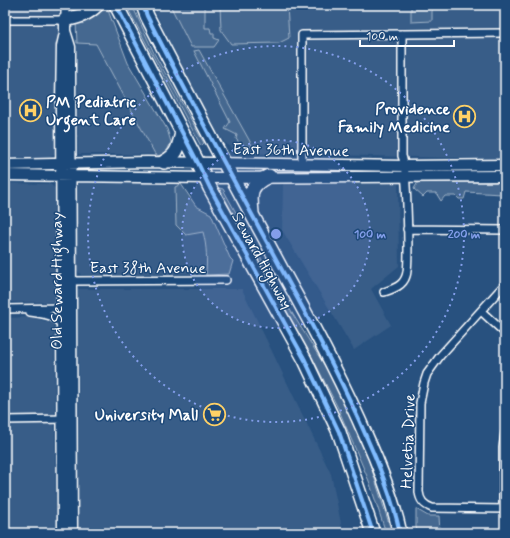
<svg xmlns="http://www.w3.org/2000/svg" width="510" height="538" font-family="Mynerve,sans-serif">
  <style>
    .built { fill: #375d88 }
    .green { fill: #446890; stroke: #a2b4c8 }
    .lines { fill: none; stroke-linecap: round; stroke-linejoin: round }
    .street-casing { stroke: #fff; stroke-width: 10 }
    .secondary-casing { stroke: #fff; stroke-width: 13 }
    .highway-casing { stroke: #fff; stroke-width: 16 }
    .street { stroke: #1f4a7a; stroke-width: 7 }
    .secondary { stroke: #1f4a7a; stroke-width: 10 }
    .highway { stroke: #1f4a7a; stroke-width: 13 }
    .cycleway-casing { stroke: #1f4a7a; stroke-width: 6 }
    .cycleway { stroke: #80bcff; stroke-width: 4 }
    .ring { fill: none; stroke: #839eea; stroke-width: 2; stroke-dasharray: 2 4 }
    .labels { text-anchor: middle; stroke-width: 3; stroke-linejoin: round; paint-order: stroke }
    .poi-label { font-size: 16px; font-weight: bold; fill: #fff; stroke: #1f4a7a; text-anchor: end }
    .street-label { font-size: 16px; fill: #fff; stroke: #1f4a7a }
    .centre { fill: #839eea; stroke: #1f4a7a; stroke-width: 2 }
    .ring-label { font-size: 12px; text-anchor: middle; font-weight: bold; fill: #839eea; stroke: #1f4a7a; stroke-width: 3; stroke-linejoin: round; paint-order: stroke }
  </style>
  <rect width="100%" height="100%" fill="#28517f"/>
  <filter id="ink" filterUnits="userSpaceOnUse"><feTurbulence type="fractalNoise" baseFrequency=".025" numOctaves="2"/><feDisplacementMap in="SourceGraphic" scale="8" xChannelSelector="R" yChannelSelector="G"/><feConvolveMatrix kernelMatrix="1 2 1 2 8 2 1 2 1" color-interpolation-filters="sRGB"/></filter>
  <g filter="url(#ink)">
    <path class="built" d="M5 5H59L54 154 50 157 5 158Z
      M152 5H505V159L237 153 224 142 216 130 182 68Z
      M77 29 96 44 110 67 155 154H78Z
      M80 181 177 183 205 227 216 274 81 275 77 270 74 189Z
      M5 183 50 184 56 189V302H5Z
      M283 183 398 184 399 266 371 289 391 325 354 350 282 230Z
      M78 289H242L331 474 343 533H79Z
      M32 317 54 324 56 533H5V318Z"/>
    <path class="green" d="M101 5H106L128 63 167 129 171 142 167 151 159 156 155 154 96 44 77 43 76 23Z
      M126 5H132L154 53 204 143 201 146Z
      M170 5H205V28H210L211 33H214V38L219 40 214 47H191Z
      M220 5H287L289 38 279 43 231 44 221 30Z
      M411 5H432V21L411 22Z
      M199 50 253 147H243L236 139 237 135 225 129 230 122 196 55 194 51Z
      M418 182H505V201L503 200 502 194 466 192 464 199H459L456 196H445L441 201 436 193H427L423 197 414 189 415 187Z
      M181 184 196 206 211 214 230 258 233 261 229 274 206 275C207 260 207 247 203 232L186 235 176 225 175 187Z
      M219 188 223 189 284 300 341 392 366 451 392 533H386L369 481 338 408 310 353Z
      M416 509 428 516H439L440 533H418L416 527Z"/>
    <g class="lines">
      <defs>
        <path id="street" d="M5 20H65V5
          M302 164V35L505 33
          M407 229 505 230
          M71 281 226 280
          M505 284 440 356 427 374 424 383 420 403 419 492C420 501 424 505 432 508L505 509
          M384 292C393 289 403 286 406 276 410 266 407 166 402 156V34
          M5 309 62 308
          M481 311 505 333
          M30 312C42 314 55 314 62 326
          M5 420 67 419
          M503 509V448L505 433"/>
        <path id="secondary" d="M65 20V31L70 47V69L72 533
          M5 165 147 162 405 166 505 165
          M5 175 206 178 505 176
          M63 533 61 102 62 46 65 33"/>
        <path id="highway" d="M116 5 198 163 210 188 305 360 339 432 373 533
          M143 5 147 16C191 102 237 187 283 272 313 326 342 380 366 436 380 467 393 500 400 533
          M65 20C78 17 87 15 97 5
          M164 162C178 154 178 148 182 133
          M252 213C250 193 249 185 269 176"/>
      </defs>
      <use href="#street" class="street-casing"/>
      <use href="#secondary" class="secondary-casing"/>
      <use href="#highway" class="highway-casing"/>
      <use href="#street" class="street"/>
      <use href="#secondary" class="secondary"/>
      <use href="#highway" class="highway"/>
      <defs>
        <path id="cycleway" d="M116 5 198 163 210 188 305 360 339 432 373 533
          M143 5 147 16C191 102 237 187 283 272 313 326 342 380 366 436 380 467 393 500 400 533"/>
      </defs>
      <use href="#cycleway" class="cycleway-casing"/>
      <use href="#cycleway" class="cycleway"/>
    </g>
  </g>
  <circle cx="276" cy="234" r="94" fill="#839eea" fill-opacity=".12"/>
  <g class="ring">
    <circle cx="276" cy="234" r="94"/>
    <circle cx="276" cy="234" r="188"/>
  </g>
  <defs>
    <symbol id="hospital-ring" viewBox="-11 -11 22 22"><circle r="9.5" fill="#1f4a7a" stroke="#ffd166" stroke-width="1.5"/><path d="M-5-5h3v3.5h4V-5h3V5h-3V1.5h-4V5h-3Z" fill="#ffd166"/></symbol>
    <symbol id="supermarket-ring" viewBox="-11 -11 22 22"><circle r="9.5" fill="#1f4a7a" stroke="#ffd166" stroke-width="1.5"/><path d="M-6-5.5h2.5l.6 2H6L4.5 2H-2.5L-4.4-4H-6ZM-1.5 3.2a1.3 1.3 0 1 0 .1 0ZM3 3.2a1.3 1.3 0 1 0 .1 0Z" fill="#ffd166"/></symbol>
  </defs>
  <g fill-rule="evenodd">
    <use href="#hospital-ring" x="18" y="98" width="25" height="25"/>
    <use href="#hospital-ring" x="452" y="104" width="25" height="25"/>
    <use href="#supermarket-ring" x="202" y="402" width="25" height="25"/>
  </g>
  <g class="labels">
    <g class="poi-label">
      <text x="46" y="107" text-anchor="start">PM Pediatric<tspan x="46" dy="18">Urgent Care</tspan></text>
      <text x="450" y="114">Providence<tspan x="450" dy="18">Family Medicine</tspan></text>
      <text x="198" y="420">University Mall</text>
    </g>
    <g class="street-label">
      <text transform="translate(291 149) rotate(1)" y="6">East 36th Avenue</text>
      <text transform="translate(263 260) rotate(61)" y="6">Seward Highway</text>
      <text x="148" y="273">East 38th Avenue</text>
      <text transform="translate(56 281) rotate(-90)" y="6">Old Seward Highway</text>
      <text transform="translate(407 441) rotate(-88)" y="6">Helvetia Drive</text>
    </g>
  </g>
  <circle cx="276" cy="234" r="6" class="centre"/>
  <g class="ring-label">
    <text x="370" y="238">100 m</text>
    <text x="464" y="238">200 m</text>
  </g>
  <rect width="510" height="538" fill="none" stroke="#1f4a7a" stroke-width="20"/>
  <rect x="10" y="10" width="490" height="518" fill="none" stroke="#fff" stroke-width="1.5" filter="url(#ink)"/>
  <path d="M360 40v6h94v-6" fill="none" stroke="#ffffff" stroke-width="2"/>
  <text x="366" y="40" font-size="12" fill="#ffffff" stroke="#1f4a7a" stroke-width="3" paint-order="stroke">100 m</text>
</svg>
